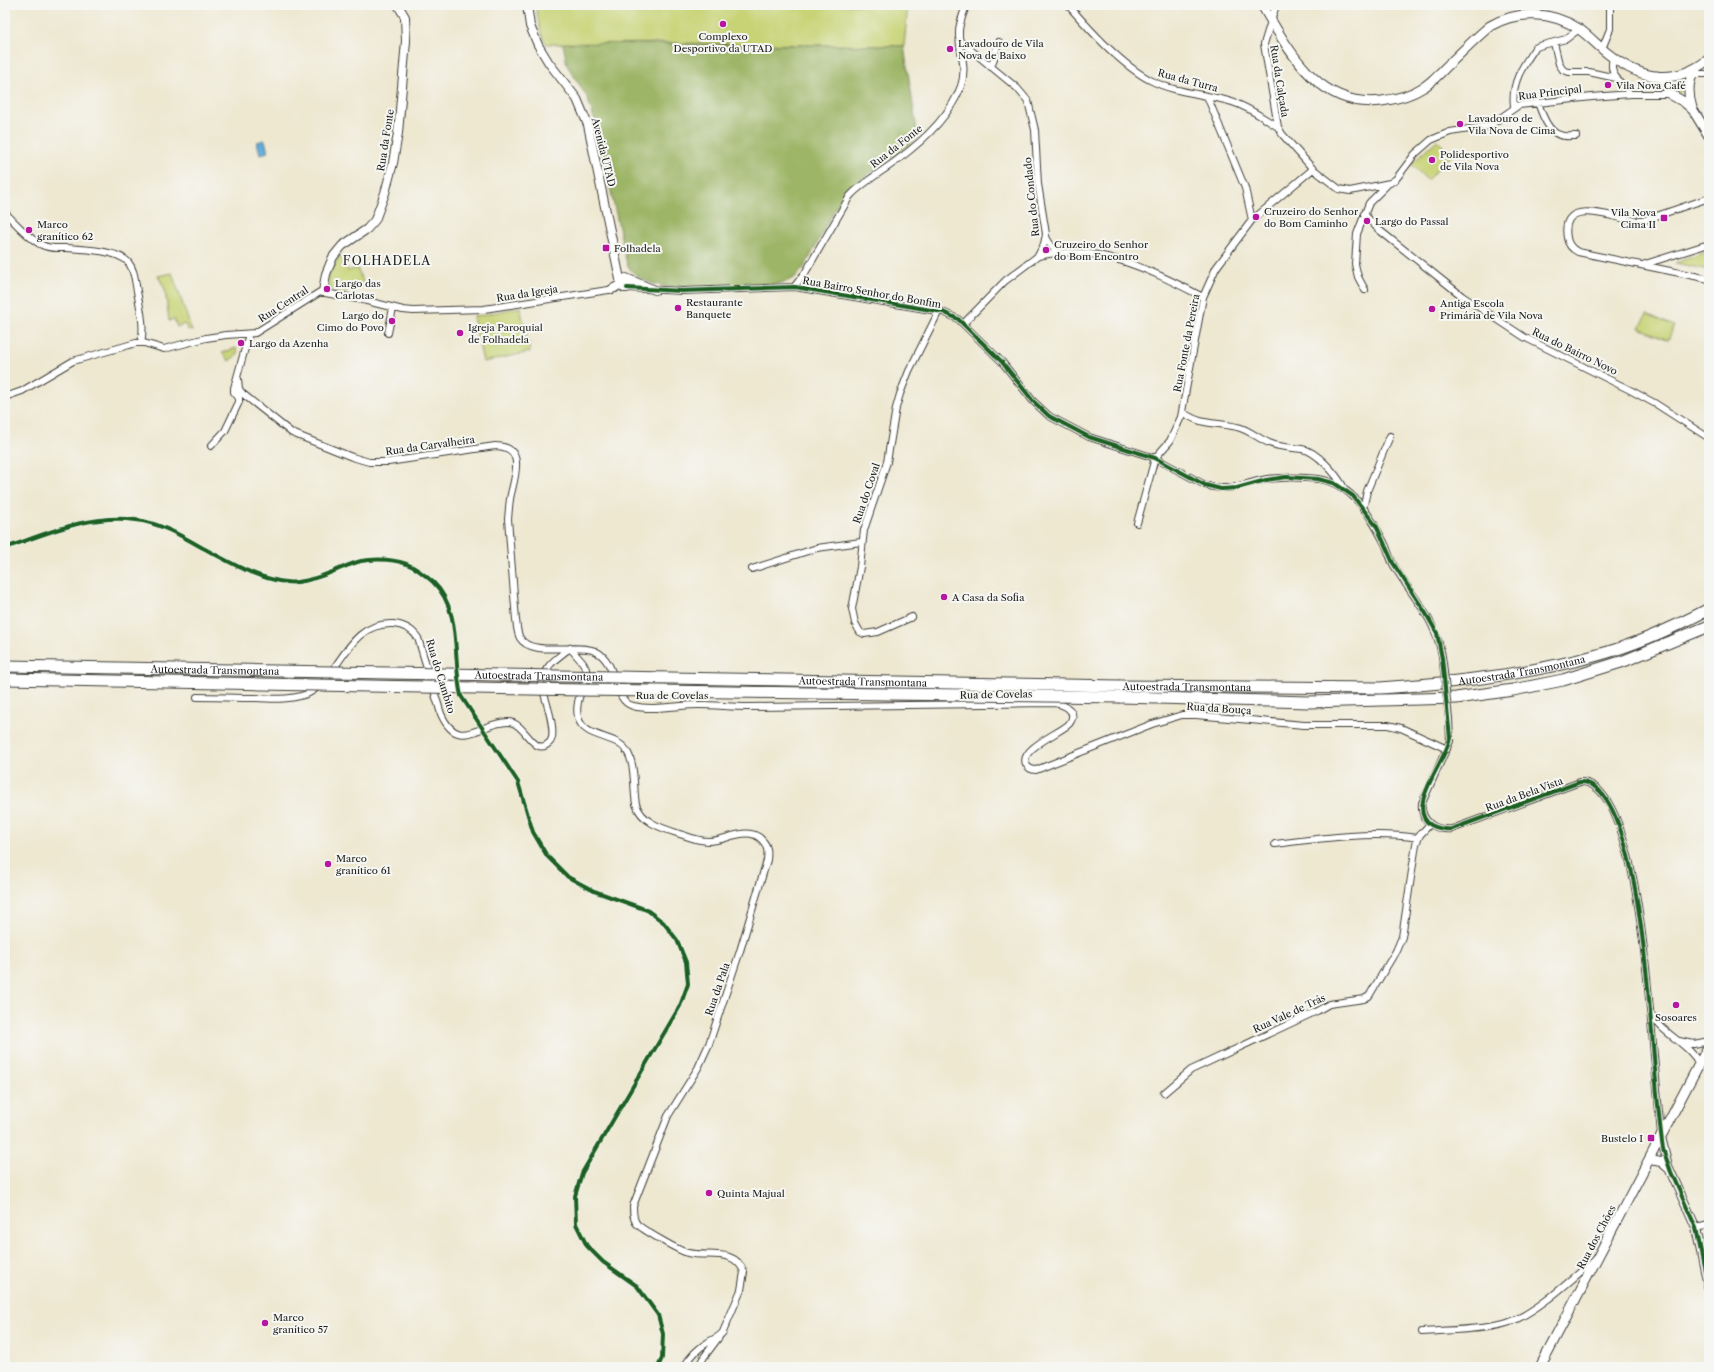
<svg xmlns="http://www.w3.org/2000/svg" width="1714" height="1372" font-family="'Libre Caslon Text',serif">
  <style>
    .green { fill: #c7d375; stroke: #727848 }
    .forest { fill: #9db566; stroke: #5c6841 }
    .water { fill: #62addb; stroke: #3f647c }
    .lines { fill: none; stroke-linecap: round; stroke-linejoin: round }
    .minor-casing { stroke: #3c3b37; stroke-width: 8 }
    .tertiary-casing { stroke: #3c3b37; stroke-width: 10 }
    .secondary-casing { stroke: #3c3b37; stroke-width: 11 }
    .motorway-casing { stroke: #3c3b37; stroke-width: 13 }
    .minor { stroke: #fff; stroke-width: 6 }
    .tertiary { stroke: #fff; stroke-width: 8 }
    .secondary { stroke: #fff; stroke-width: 9 }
    .motorway { stroke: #fff; stroke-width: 11 }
    .minor-bridge-casing { stroke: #3c3b37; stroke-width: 8; stroke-linecap: butt }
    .motorway-bridge-casing { stroke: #3c3b37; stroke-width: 13; stroke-linecap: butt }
    .minor-bridge { stroke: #fff; stroke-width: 6 }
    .motorway-bridge { stroke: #fff; stroke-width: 11 }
    .cycleway-casing { stroke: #f6f6f2; stroke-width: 6 }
    .cycleway { stroke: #1b5e20; stroke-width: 4 }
    .poi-dot { fill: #b5179e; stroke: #f6f6f2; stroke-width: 1.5 }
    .labels { text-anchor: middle; stroke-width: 4; stroke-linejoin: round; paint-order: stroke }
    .poi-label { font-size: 10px; fill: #1c1c1c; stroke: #f6f6f2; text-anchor: start }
    .street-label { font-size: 10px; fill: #1c1c1c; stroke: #f6f6f2 }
    .quarter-label { font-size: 12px; letter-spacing: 1px; fill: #1c1c1c; stroke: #f6f6f2 }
  </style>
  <rect width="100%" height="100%" fill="#f6f6f2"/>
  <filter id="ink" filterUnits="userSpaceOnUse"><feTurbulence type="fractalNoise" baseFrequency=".025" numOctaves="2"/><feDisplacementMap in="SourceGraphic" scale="8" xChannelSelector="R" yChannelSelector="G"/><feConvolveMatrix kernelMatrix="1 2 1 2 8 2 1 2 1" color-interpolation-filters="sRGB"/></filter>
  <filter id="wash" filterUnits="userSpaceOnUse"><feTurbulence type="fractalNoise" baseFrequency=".012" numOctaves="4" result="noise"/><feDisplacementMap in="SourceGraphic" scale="16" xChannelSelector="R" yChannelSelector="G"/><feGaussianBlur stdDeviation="0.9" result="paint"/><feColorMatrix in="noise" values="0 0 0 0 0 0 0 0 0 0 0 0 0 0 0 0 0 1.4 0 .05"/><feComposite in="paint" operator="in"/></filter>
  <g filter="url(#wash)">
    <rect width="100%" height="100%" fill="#eee8d1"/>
    <path class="green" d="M535 5H908L904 46 676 43 546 44 541 33Z
      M1672 87a6 6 0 1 1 12 0a6 6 0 1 1-12 0Z
      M1437 140 1452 155 1427 180 1411 164Z
      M1709 251V270L1675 263Z
      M342 254 348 271 357 268 365 286H346V295C330 291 324 287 331 271 334 264 337 259 342 254Z
      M172 273 192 331 188 330 185 324 177 327 174 319 169 321 165 289 158 276Z
      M520 307 530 352 483 362 473 317Z
      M1647 314 1674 326 1668 340 1640 328Z
      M236 348 238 354 229 361 222 353Z"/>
    <path class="forest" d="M563 43 904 46 918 137C907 147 896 156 884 164 872 172 859 180 848 191 833 208 824 231 813 251 808 261 803 271 794 278 779 287 757 285 740 286 710 287 643 297 627 264L596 124 587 97 567 65Z"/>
    <path class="water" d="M265 140 268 152 260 154 257 142Z"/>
  </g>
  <g filter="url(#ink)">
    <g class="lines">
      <defs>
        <path id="minor" d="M1068 5C1090 30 1122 66 1152 81 1176 93 1206 94 1232 102 1249 107 1263 118 1278 127
          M1276 5 1264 44 1278 127 1282 134 1313 169 1339 189 1350 191 1390 183 1396 179 1415 154 1431 140 1450 132 1489 126 1519 105 1592 97 1630 94H1670
          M960 41 1017 88 1028 101 1035 130 1038 184 1046 234 1044 244 1038 256 1005 281 963 324
          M1554 43 1559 64 1563 70 1569 72H1589L1616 78
          M1602 49 1610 29V5
          M1613 58C1608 77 1621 80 1630 94
          M991 67C995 58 995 50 999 42
          M1692 74H1709
          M1207 96 1245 188 1252 220
          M1538 102C1541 112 1548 132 1560 135 1565 137 1571 136 1576 136
          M1514 106C1511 83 1522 67 1535 48L1539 46 1566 39 1579 29
          M1709 198 1642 221C1622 223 1559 191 1567 238 1568 244 1572 249 1578 252L1709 279
          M5 213C15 222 30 240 42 245 49 249 58 248 66 248 81 249 117 250 128 262 135 270 135 282 137 291 140 309 145 325 141 343
          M1364 214 1378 229 1462 296 1524 337 1630 390 1656 404 1709 438
          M1046 237 1051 246 1060 253
          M1038 256C1098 242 1152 271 1203 297
          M1642 265 1709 244
          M794 287 805 273 850 196C863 182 880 173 896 161 922 142 950 117 961 86 968 64 958 51 959 31 959 23 964 13 966 5
          M627 288 682 291 795 287 943 312 958 319 1002 362 1033 401 1049 416 1089 437 1155 458 1205 485C1228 493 1245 483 1267 479 1284 477 1302 477 1319 479 1352 484 1371 516 1385 544 1388 551 1390 558 1393 564 1414 600 1438 620 1443 663
          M1365 290 1358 277 1355 264 1357 234 1369 203 1387 185
          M388 333 393 308
          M238 379 239 389 243 394 292 433 352 457 369 462H388L495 446C526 446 515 476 511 494 509 502 509 510 508 519L516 620C517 626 517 633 520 638 531 657 576 643 595 651 619 662 612 701 633 706 653 711 678 705 699 705 715 705 732 707 748 707L1053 703C1064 704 1079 711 1069 724 1060 733 1019 749 1026 764 1028 768 1031 770 1036 770L1152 724 1182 715H1196L1304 725H1388L1401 728 1447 749
          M5 397 22 391 73 361 136 343H144L164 349 206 338 226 335 255 333 320 292 363 300 403 310 413 311 484 309 615 289
          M1182 412C1205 427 1214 421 1237 427 1248 429 1259 439 1269 443 1281 448 1291 447 1302 449 1317 451 1337 475 1344 488
          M211 446 225 431 239 402V398L234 392V388L249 334
          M1155 458 1170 441 1181 417 1203 297 1216 268 1252 220 1313 169
          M1363 509 1367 491 1390 436
          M1137 523 1155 458
          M752 569 817 548 861 542
          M912 617 878 632 864 634 860 632 855 623 852 609 860 567 864 530 887 462 896 408 900 394 909 371 939 311
          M570 648 583 663 586 669C586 684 574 701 578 717 583 739 615 734 626 750 636 763 633 789 636 804 642 824 665 829 683 835 691 838 700 841 709 841 726 841 748 825 762 840 768 846 768 852 767 860L740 951 709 1044 698 1068 668 1116 633 1206C633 1212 633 1220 637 1224 643 1230 679 1251 688 1253 708 1258 734 1247 744 1272L741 1290 723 1332C719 1338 712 1339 707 1343 697 1349 690 1357 684 1367
          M197 697C216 697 236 698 255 698 271 699 288 700 304 695 340 683 344 622 393 624 404 625 412 629 418 638L441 714C459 754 481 721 509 722 526 723 534 759 550 742 558 732 544 696 541 683 544 666 557 658 570 648
          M1449 719 1450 741 1422 803C1420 821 1435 831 1452 829L1580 782C1635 780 1647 981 1651 1021 1654 1059 1658 1097 1661 1135
          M1275 844C1322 838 1372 831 1418 838
          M1651 1014C1663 1035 1689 1043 1699 1064
          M1679 1041 1694 1044 1709 1041
          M1164 1093 1191 1070 1317 1011 1329 1004 1364 999 1369 996 1396 951 1402 937 1416 844 1420 835 1430 824
          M1696 1228 1709 1225
          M1422 1332C1446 1330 1485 1330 1507 1323 1535 1314 1572 1279 1594 1260
          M698 1367 704 1357 719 1337"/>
        <path id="tertiary" d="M527 5 530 26 538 45 549 63 577 99 588 125 621 284 624 288H627L630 285 628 279
          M626 278 655 290
          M612 289 618 286 623 280
          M323 292 326 274 333 257 342 246 367 229 375 220 385 193 393 163 398 133 406 41 405 17 398 5
          M1661 1137 1668 1166 1696 1228 1709 1290
          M1650 1160 1661 1162 1668 1168"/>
        <path id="secondary" d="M1262 5C1289 51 1319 109 1382 101 1396 99 1410 96 1422 88 1431 83 1438 75 1445 68 1460 54 1474 39 1490 26 1517 10 1552 11 1579 29 1589 36 1597 45 1607 53 1639 79 1674 87 1709 59
          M1657 76 1664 81 1670 94 1684 102 1693 110 1709 136
          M1692 108C1688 95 1687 80 1696 69
          M1540 1367 1709 1045"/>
        <g id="motorway">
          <path id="s1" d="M1120 686 1380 688C1452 683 1524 675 1594 656 1633 646 1673 628 1709 609"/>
          <path d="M1120 697 1308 702 1456 698 1513 690 1563 680 1624 661 1709 626"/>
        </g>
      </defs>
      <use href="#minor" class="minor-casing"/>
      <use href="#tertiary" class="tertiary-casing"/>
      <use href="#secondary" class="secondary-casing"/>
      <use href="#motorway" class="motorway-casing"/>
      <use href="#minor" class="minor"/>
      <use href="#tertiary" class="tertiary"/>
      <use href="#secondary" class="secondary"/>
      <use href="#motorway" class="motorway"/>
      <defs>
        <path id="minor-bridge" d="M1443 663 1449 719"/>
        <g id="motorway-bridge">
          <path id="s2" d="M5 666 1120 686"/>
          <path d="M5 679 583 690 1120 697"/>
        </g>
      </defs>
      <use href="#minor-bridge" class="minor-bridge-casing"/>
      <use href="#motorway-bridge" class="motorway-bridge-casing"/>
      <use href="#minor-bridge" class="minor-bridge"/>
      <use href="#motorway-bridge" class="motorway-bridge"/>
      <defs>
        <path id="cycleway" d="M627 288 682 291 795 287 943 312 958 319 1002 362 1033 401 1049 416 1089 437 1155 458 1205 485 1221 489 1237 488 1266 480 1286 477 1318 479 1334 483 1353 496 1377 527 1393 563 1425 612 1437 633 1442 658 1450 738C1447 760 1404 808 1431 825 1437 828 1444 830 1452 829L1580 782C1635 780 1647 982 1651 1022 1655 1064 1657 1107 1663 1149L1671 1172 1696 1228 1709 1290
          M5 548C46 534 91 513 136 520 160 523 182 536 203 548 230 562 255 578 286 582 299 584 315 578 327 574 338 570 349 564 361 561 376 558 397 559 411 566 418 569 427 577 433 582 463 611 452 659 461 696L518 782 533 832 547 856 568 877 594 891 647 910 663 922 677 940 686 962 688 984 680 1006 582 1173 575 1196 576 1224 587 1246 603 1262 637 1286 658 1315 663 1334 662 1358 658 1367"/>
      </defs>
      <use href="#cycleway" class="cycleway-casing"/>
      <use href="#cycleway" class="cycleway"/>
    </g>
  </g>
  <g class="poi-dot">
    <circle cx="723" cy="24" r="4"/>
    <circle cx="950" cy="49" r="4"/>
    <circle cx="1608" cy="85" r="4"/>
    <circle cx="1460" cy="124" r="4"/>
    <circle cx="1432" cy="160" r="4"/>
    <circle cx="1256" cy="217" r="4"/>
    <rect x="1660" y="214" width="8" height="8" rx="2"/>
    <circle cx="1367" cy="221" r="4"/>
    <circle cx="29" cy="230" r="4"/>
    <rect x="602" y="244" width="8" height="8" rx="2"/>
    <circle cx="1046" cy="250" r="4"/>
    <circle cx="327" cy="289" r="4"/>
    <circle cx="678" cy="308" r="4"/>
    <circle cx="1432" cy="309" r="4"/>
    <circle cx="392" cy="321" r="4"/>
    <circle cx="460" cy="333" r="4"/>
    <circle cx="241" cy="343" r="4"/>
    <circle cx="944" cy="597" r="4"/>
    <circle cx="328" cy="864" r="4"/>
    <circle cx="1676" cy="1005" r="4"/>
    <rect x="1647" y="1134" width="8" height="8" rx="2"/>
    <circle cx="709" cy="1193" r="4"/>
    <circle cx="265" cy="1323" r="4"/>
  </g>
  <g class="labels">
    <g class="poi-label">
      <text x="723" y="40" text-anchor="middle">Complexo<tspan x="723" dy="12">Desportivo da UTAD</tspan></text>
      <text x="958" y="47">Lavadouro de Vila<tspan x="958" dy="12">Nova de Baixo</tspan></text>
      <text x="1616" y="89">Vila Nova Café</text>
      <text x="1468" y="122">Lavadouro de<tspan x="1468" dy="12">Vila Nova de Cima</tspan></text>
      <text x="1440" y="158">Polidesportivo<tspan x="1440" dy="12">de Vila Nova</tspan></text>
      <text x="1264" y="215">Cruzeiro do Senhor<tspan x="1264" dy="12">do Bom Caminho</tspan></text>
      <text x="1656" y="216" text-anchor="end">Vila Nova<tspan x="1656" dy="12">Cima II</tspan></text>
      <text x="1375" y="225">Largo do Passal</text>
      <text x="37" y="228">Marco<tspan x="37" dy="12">granítico 62</tspan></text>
      <text x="1054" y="248">Cruzeiro do Senhor<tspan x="1054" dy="12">do Bom Encontro</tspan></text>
      <text x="614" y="252">Folhadela</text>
      <text x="335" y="287">Largo das<tspan x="335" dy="12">Carlotas</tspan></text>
      <text x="686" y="306">Restaurante<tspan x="686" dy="12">Banquete</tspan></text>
      <text x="1440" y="307">Antiga Escola<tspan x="1440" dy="12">Primária de Vila Nova</tspan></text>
      <text x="384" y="319" text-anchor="end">Largo do<tspan x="384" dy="12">Cimo do Povo</tspan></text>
      <text x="468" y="331">Igreja Paroquial<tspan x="468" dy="12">de Folhadela</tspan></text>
      <text x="249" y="347">Largo da Azenha</text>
      <text x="952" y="601">A Casa da Sofia</text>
      <text x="336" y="862">Marco<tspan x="336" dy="12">granítico 61</tspan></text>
      <text x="1676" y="1021" text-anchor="middle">Sosoares</text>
      <text x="1643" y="1142" text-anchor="end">Bustelo I</text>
      <text x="717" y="1197">Quinta Majual</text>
      <text x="273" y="1321">Marco<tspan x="273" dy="12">granítico 57</tspan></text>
    </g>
    <g class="street-label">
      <text transform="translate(1188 80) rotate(15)" y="4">Rua da Turra</text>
      <text transform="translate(1280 81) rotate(81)" y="4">Rua da Calçada</text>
      <text transform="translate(1550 92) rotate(-7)" y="4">Rua Principal</text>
      <text transform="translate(385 140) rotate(-81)" y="4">Rua da Fonte</text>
      <text transform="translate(896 146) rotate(-38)" y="4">Rua da Fonte</text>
      <text transform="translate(604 152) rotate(76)" y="4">Avenida UTAD</text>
      <text transform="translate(1031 197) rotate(-96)" y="4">Rua do Condado</text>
      <text transform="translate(872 292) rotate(10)" y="4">Rua Bairro Senhor do Bonfim</text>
      <text transform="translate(527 293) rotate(-9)" y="4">Rua da Igreja</text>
      <text transform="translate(283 304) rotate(-33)" y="4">Rua Central</text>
      <text transform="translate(1186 343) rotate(-79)" y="4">Rua Fonte da Pereira</text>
      <text transform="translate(1575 351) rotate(26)" y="4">Rua do Bairro Novo</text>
      <text transform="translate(430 445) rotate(-8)" y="4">Rua da Carvalheira</text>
      <text transform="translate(866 493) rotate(-71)" y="4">Rua do Coval</text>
      <text dy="4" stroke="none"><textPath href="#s1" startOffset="403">Autoestrada Transmontana</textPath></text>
      <text dy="4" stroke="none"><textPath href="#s2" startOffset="210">Autoestrada Transmontana</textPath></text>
      <text transform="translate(441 676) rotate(73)" y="4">Rua do Cambito</text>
      <text dy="4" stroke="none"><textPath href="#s2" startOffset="534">Autoestrada Transmontana</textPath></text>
      <text dy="4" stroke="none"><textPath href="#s2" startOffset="858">Autoestrada Transmontana</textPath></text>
      <text dy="4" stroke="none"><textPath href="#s1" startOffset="67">Autoestrada Transmontana</textPath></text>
      <text transform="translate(996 694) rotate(-1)" y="4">Rua de Covelas</text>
      <text x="672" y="699">Rua de Covelas</text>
      <text transform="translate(1219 708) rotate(4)" y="4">Rua da Bouça</text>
      <text transform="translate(1524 794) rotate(-20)" y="4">Rua da Bela Vista</text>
      <text transform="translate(717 989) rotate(-71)" y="4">Rua da Pala</text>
      <text transform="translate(1289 1013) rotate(-25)" y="4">Rua Vale de Trás</text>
      <text transform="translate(1596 1237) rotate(-62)" y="4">Rua dos Chões</text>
    </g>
    <g class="quarter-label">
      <text x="387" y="265">FOLHADELA</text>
    </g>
  </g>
  <rect width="1714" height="1372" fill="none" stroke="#f6f6f2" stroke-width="20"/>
</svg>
